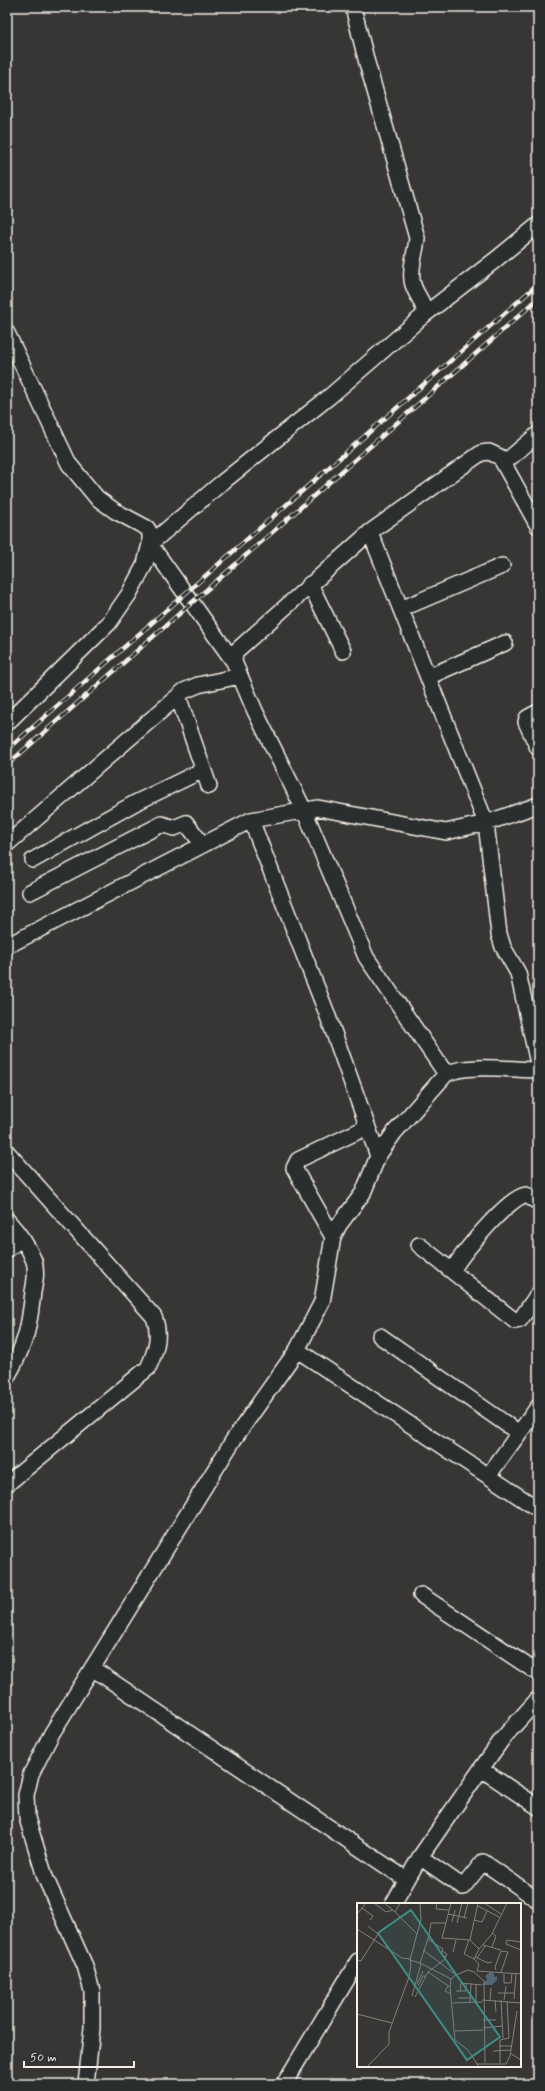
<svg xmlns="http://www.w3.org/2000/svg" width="545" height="2091" font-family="Mynerve,sans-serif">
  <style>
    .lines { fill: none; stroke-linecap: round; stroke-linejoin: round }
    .minor-casing { stroke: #f4f1e8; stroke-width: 18 }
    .minor { stroke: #2a2d2e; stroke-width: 15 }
    .rail-casing { stroke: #f4f1e8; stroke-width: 4.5 }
    .rail { stroke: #2a2d2e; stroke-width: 3; stroke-dasharray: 9; stroke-linecap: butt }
    .inset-road { fill: none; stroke: #83817d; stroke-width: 1 }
    .view { fill: #3d8f86; fill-opacity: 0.15; stroke: #3d8f86; stroke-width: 2 }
    .inset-edge { fill: none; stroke: #f4f1e8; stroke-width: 2 }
  </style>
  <rect width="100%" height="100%" fill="#373635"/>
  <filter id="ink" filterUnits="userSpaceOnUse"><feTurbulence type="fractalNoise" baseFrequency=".025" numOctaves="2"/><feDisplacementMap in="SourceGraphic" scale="8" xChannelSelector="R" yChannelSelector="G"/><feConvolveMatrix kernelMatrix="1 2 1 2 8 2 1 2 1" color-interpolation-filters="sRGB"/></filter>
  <g filter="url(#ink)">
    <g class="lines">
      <defs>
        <path id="minor" d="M424 315 494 261 538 225
          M7 333 69 464 97 498 115 511 147 528 150 533V544L145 564 129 594 109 623 7 723
          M504 463 538 434
          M370 532 486 823 499 934 503 947 518 973 538 1063
          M310 584 343 651
          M401 609 502 566
          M234 662 150 544 219 485 329 397 424 315C426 302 413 293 412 280 410 266 416 252 417 238L367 63 353 7
          M428 677 505 643
          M178 696 209 786
          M538 712 527 718 526 722 538 748
          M251 820 318 808 446 832 486 823 538 805
          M7 844 184 691 198 685 240 676
          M33 860 135 803 203 770
          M30 892 162 824 174 828 186 823 203 845
          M7 946 251 820 326 1011 378 1156 363 1193 339 1225 333 1237 322 1302 297 1350 234 1439 52 1733 31 1774 26 1795 27 1818 45 1877 85 1966 92 1991V2028L86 2084
          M446 1074 366 957 304 810 255 711 234 662 235 652 370 532 481 453 489 452 500 457 538 526
          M7 1152 154 1317C161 1335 156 1351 148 1368L7 1484
          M378 1156 394 1133 446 1074C466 1063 514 1070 538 1070
          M7 1220C18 1232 29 1247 34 1261 37 1271 35 1282 33 1292 29 1329 26 1344 7 1377
          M333 1237 294 1168 298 1160 367 1127
          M419 1245 515 1321 520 1320 538 1294
          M7 1250 21 1238
          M452 1271C461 1255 509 1196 526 1195L538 1202
          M380 1336 519 1433
          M297 1350 538 1509
          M488 1476 538 1407
          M421 1595 538 1673
          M92 1668 407 1880
          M481 1769 538 1807
          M420 1857 463 1887 483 1862 538 1900
          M393 1904 420 1857 481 1769 503 1738 538 1699
          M284 2084 358 1961"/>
      </defs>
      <use href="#minor" class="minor-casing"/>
      <use href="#minor" class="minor"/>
      <defs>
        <path id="rail" d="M7 750 538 284
          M7 765 538 299"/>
      </defs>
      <use href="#rail" class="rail-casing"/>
      <use href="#rail" class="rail"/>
    </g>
  </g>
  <g transform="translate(357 1903)">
    <rect width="164" height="164" fill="#373635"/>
    <path d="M133 69 137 70V74L140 73V77L135 82H125L130 76 128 73Z" fill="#546777"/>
    <path class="inset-road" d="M17 0 29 9 36 7M27 0 38 9 43 0M80 0 79 6 92 7M94 0 85 35 113 37M121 0 113 37 122 46 117 56 122 61 120 68 164 71M127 0 144 11M121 3 142 14M5 5 16 13 13 17M38 9 60 31 53 57 63 60M0 11 9 0M91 11 110 15M107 15 111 0M117 17 125 19 130 8M95 19 98 7M100 20 105 0M0 26 45 55 53 56 54 61 52 74 32 129V141L10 164M60 31 64 17 63 0M71 37 74 20H89M112 37 107 51 117 56M164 39 150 37 149 41 164 47M126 42 144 47M135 44 139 33 135 30M122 46 135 31 150 0M66 47 99 72M96 49 99 37M89 54 84 51 86 46 71 36 63 60 94 76M118 54 131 60 135 59M120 55 128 43M0 57 4 58 21 31 11 23M139 67 138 64 144 48 151 49 144 69M71 69 88 56 90 51 85 48M117 69 127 78 128 160M147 71V80H154L155 70M60 81 66 68M119 82V99M61 83 66 73H69M91 83 88 88 94 91M93 84 94 76 99 72 111 67 117 69M99 88H109V81M103 88 104 80 125 82M141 90H158M55 93 64 61M58 94 71 69 93 84 98 137 111 147 122 164M101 95H114M157 96 159 70M125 97 164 100M133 97 134 85M138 97 139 109M144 97 146 135M147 97 149 83M113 99 114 81M96 100 125 99M0 111 35 120M126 117H139M126 125 146 123M98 128 126 127M142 143H155M136 148 154 147M153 150 164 157M143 160V137L152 135 150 98M119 161H149L153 153 160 108"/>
    <path class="view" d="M54 7 143 134 110 157 21 30Z"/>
    <rect width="164" height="164" class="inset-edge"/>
  </g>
  <rect width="545" height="2091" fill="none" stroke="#2a2d2e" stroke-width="24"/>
  <rect x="12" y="12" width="521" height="2067" fill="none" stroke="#f4f1e8" stroke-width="1.5" filter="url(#ink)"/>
  <path d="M24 2061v6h110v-6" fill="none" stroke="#f4f1e8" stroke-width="2"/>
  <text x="30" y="2061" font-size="12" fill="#f4f1e8" stroke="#2a2d2e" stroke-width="3" paint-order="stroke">50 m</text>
</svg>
